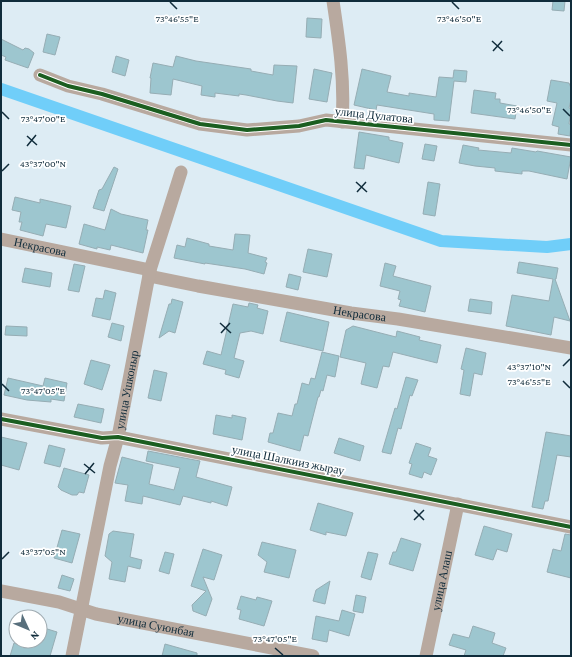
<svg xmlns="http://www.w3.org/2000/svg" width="572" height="657" font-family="'Crimson Pro',serif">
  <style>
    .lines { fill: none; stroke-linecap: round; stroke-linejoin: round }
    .canal { stroke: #70cef9; stroke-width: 12 }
    .building { fill: #9dc6cf; stroke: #96adb4 }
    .minor { stroke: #b8a99f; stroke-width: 13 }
    .cycleway-casing { stroke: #fff; stroke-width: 6 }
    .cycleway { stroke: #1b5e20; stroke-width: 4 }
    .ticks { fill: none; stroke: #102c3b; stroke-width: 1.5 }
    .labels { text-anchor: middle; stroke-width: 3.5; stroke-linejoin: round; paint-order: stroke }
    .street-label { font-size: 12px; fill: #102c3b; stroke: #fff }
    .ticks-label { font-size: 10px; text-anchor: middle; fill: #102c3b; stroke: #fff; stroke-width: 3.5; stroke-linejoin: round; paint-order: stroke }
  </style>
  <rect width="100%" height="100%" fill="#ddecf4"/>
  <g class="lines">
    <path class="canal" d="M1 89 441 241 547 247 571 244"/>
  </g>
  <path class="building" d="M553 1H565L564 11 552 10Z
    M307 18 322 19 321 38 306 37Z
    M47 34 60 37 55 55 43 52Z
    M1 39 23 50 25 48 29 49 34 53 28 68 5 60 6 57 1 55Z
    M116 56 129 60 125 76 112 72Z
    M176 56 196 61 251 69V71L273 75 274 65 297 66 293 103 277 101 246 95 239 94V96L215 93V97L201 95 202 86 173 79 171 95 150 93 151 78H150L153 63 173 67Z
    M314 69 332 73 327 102 309 99Z
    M362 69 391 76 387 92 409 96V93L436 97 439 77 453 78 454 70 467 71 466 82 454 81 449 121 434 120V114L377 105 376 110 354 105Z
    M551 80 569 83 571 88V100L569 108 571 109 569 124H571L570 136 558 134 559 127 552 125 557 103 547 101Z
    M474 90 496 93 495 99H500V103L517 106 515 119 471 113Z
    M359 132 389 137V140L403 143 399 163 366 155 364 169 354 168Z
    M425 144 437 146 434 161 422 159Z
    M463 145 479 148 478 150 511 153 512 148 536 152 537 151 571 157 567 179 529 171H522V174L495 171V168L475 166 459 163Z
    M114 167 118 169 104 211 93 208 99 190 102 189Z
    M428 182 440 184 435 216 423 214Z
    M15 197 40 203V199L71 206 66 228 46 224 43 236 20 230 22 222H19L21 212 12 210Z
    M111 209 121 214 148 220 146 230H148L143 253 111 245 110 250 97 247V249L79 244 84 224 105 230Z
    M235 234 250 235 248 253 267 258 265 262 267 263 264 274 245 269 205 263V264L174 258 177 245 185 247 187 238 209 244V246L233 250Z
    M308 249 332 254 327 277 303 272Z
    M519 262 558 268 556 279H555L570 321 554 317 551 335 506 326 512 295 549 301 553 279 517 273Z
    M385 263 396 266 393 276 431 286 425 312 399 306 401 300 398 299 400 291 380 286Z
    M74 264 85 266 79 292 68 290Z
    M25 268 52 273 50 287 22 282Z
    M289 274 301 277 298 290 286 287Z
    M105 290 116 293 110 320 92 316 96 298 103 299Z
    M172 299 183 302 175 333 169 331 159 338 169 304H171Z
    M470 299 492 302 491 314 468 311Z
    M249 303 258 305 257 308 268 311 263 334 251 331 240 333 234 358 244 361 239 378 225 374 226 370 203 364 207 351 221 355 233 304 248 307Z
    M287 312 329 322 323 351 280 341Z
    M112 323 124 326 121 341 108 337Z
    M6 326 27 327V336L5 335Z
    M353 326 396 337 397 331 420 337 419 340 441 345 437 363 393 352 389 367 383 366 377 388 361 384 366 363 340 357 346 330Z
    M466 348 486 353 482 375 474 373 470 396 460 394 464 370 461 369Z
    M322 352 339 356 335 377 327 375 323 391 321 390 319 397H318L308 436 304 435 300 451 268 442 270 433H273L278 413 292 416 295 404H297L302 383 309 385 311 378 315 379Z
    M91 360 110 365 102 390 84 384Z
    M154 370 167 373 161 401 148 398Z
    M406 377 418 380 412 396 410 395 401 429 398 428 391 454 382 452 395 408 397 409Z
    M8 378 43 386 45 378 67 383 64 401 51 399V402L27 400 4 395Z
    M78 404 104 409 101 423 74 417Z
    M216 415 232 418V415L246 418 242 440 213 434Z
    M546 432 571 436V457L557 455 548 501H545L543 509 532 507Z
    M1 437 27 443 19 470 1 465Z
    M339 438 364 446 360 461 334 453Z
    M416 443 431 448 428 456 437 459 431 475 424 472 422 478 409 474 412 464 409 463Z
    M49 445 65 449 60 467 44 463Z
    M148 451 200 461 196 477 232 487 227 506 211 501V503L183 496 180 505 143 496 142 504 125 501 128 485 115 483 122 457 153 465 149 484 174 490 180 468 146 461Z
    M64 468 89 475 84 493 79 492 77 495H72L61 490 58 487Z
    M318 503 353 513 346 536 326 532V535L310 530Z
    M484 526 512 534 507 552 497 549 493 560 475 555Z
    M62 530 80 534 72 563 54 558Z
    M113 531 134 534 130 557 142 560 140 569 128 566 125 582 109 579 112 562 105 556 109 534Z
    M565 534 571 535V578L547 572 553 549 561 551Z
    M401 538 421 544 413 571 389 564 393 552H396Z
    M262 542 296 550 289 578 264 572 267 562 258 555Z
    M203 549 222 555 214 580 203 577 212 599 206 616 193 611 192 605 206 591 191 586Z
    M165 552 174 554 169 574 159 571Z
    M368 552 378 554 371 580 361 577Z
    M62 575 74 579 70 591 58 588Z
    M330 581 325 604 313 601 316 590Z
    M356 595 366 597 363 613 353 611Z
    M241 596 256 600 257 597 272 601 264 626 239 619 241 610 237 609Z
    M342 610 355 614 349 636 329 630 327 642 312 639 316 616 339 621Z
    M473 626 495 633 492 643 506 648 503 656H464L466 650 449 645 453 634 469 638Z
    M44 628 57 632 50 656H10L14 643 21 645 22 641H40V637H42Z
    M165 644 197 653V656H162Z"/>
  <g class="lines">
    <g class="minor">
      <path d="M333 1C339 41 345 81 342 122"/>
      <path d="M40 75 68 86 102 94 200 124 247 130 299 126 326 120 571 145"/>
      <path id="s1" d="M1 239 150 270"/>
      <path id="s2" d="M149 276 198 286 351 313 398 319 571 348"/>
      <path d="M1 419 102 438 118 437 571 527"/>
      <path id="s3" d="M1 591 59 602 96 614 313 656"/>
      <path id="s4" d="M72 656 110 466 118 437 150 270 181 172"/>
      <path id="s5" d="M426 656 458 504"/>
    </g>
    <defs>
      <path id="cycleway" d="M40 75 68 86 102 94 200 124 247 130 299 126 326 120 571 145
        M1 419 102 438 118 437 571 527"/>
    </defs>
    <use href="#cycleway" class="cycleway-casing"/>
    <use href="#cycleway" class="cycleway"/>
  </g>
  <path class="ticks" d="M170 2 177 9M452 2 459 9M492 41 503 51M493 51 502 41M563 109 570 116M2 112 9 119M27 136 37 145M27 146 36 135M2 171 9 164M356 182 367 192M357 192 366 182M220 323 231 333M221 333 230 323M563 366 570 359M563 381 570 388M2 384 9 391M84 464 95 473M85 474 94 463M414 510 424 520M414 520 424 510M2 559 9 552M275 648 283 655"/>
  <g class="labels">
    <g class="street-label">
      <text transform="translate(374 115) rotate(6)" y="4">улица Дулатова</text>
      <text dy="4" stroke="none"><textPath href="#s1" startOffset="40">Некрасова</textPath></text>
      <text dy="4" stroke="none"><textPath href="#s2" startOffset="214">Некрасова</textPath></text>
      <text dy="4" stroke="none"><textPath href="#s4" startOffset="272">улица Ушконыр</textPath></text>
      <text transform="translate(288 460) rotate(11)" y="4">улица Шалкииз жырау</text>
      <text dy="4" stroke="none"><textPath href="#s5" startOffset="77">улица Алаш</textPath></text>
      <text dy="4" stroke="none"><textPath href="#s3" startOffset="159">улица Суюнбая</textPath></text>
    </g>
  </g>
  <g class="ticks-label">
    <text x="177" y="22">73°46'55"E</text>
    <text x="459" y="22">73°46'50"E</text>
    <text x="529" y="113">73°46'50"E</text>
    <text x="43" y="122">73°47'00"E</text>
    <text x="43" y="167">43°37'00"N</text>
    <text x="529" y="370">43°37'10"N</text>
    <text x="529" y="385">73°46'55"E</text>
    <text x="43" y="394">73°47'05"E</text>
    <text x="43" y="555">43°37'05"N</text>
    <text x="275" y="642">73°47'05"E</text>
  </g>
  <rect width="572" height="657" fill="none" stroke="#102c3b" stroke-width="4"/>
  <g transform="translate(28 629) rotate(134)"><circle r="19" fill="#ffffff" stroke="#9fabb1"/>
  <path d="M0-3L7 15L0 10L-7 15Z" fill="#586f7c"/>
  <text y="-6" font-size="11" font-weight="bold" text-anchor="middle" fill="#102c3b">N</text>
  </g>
</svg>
